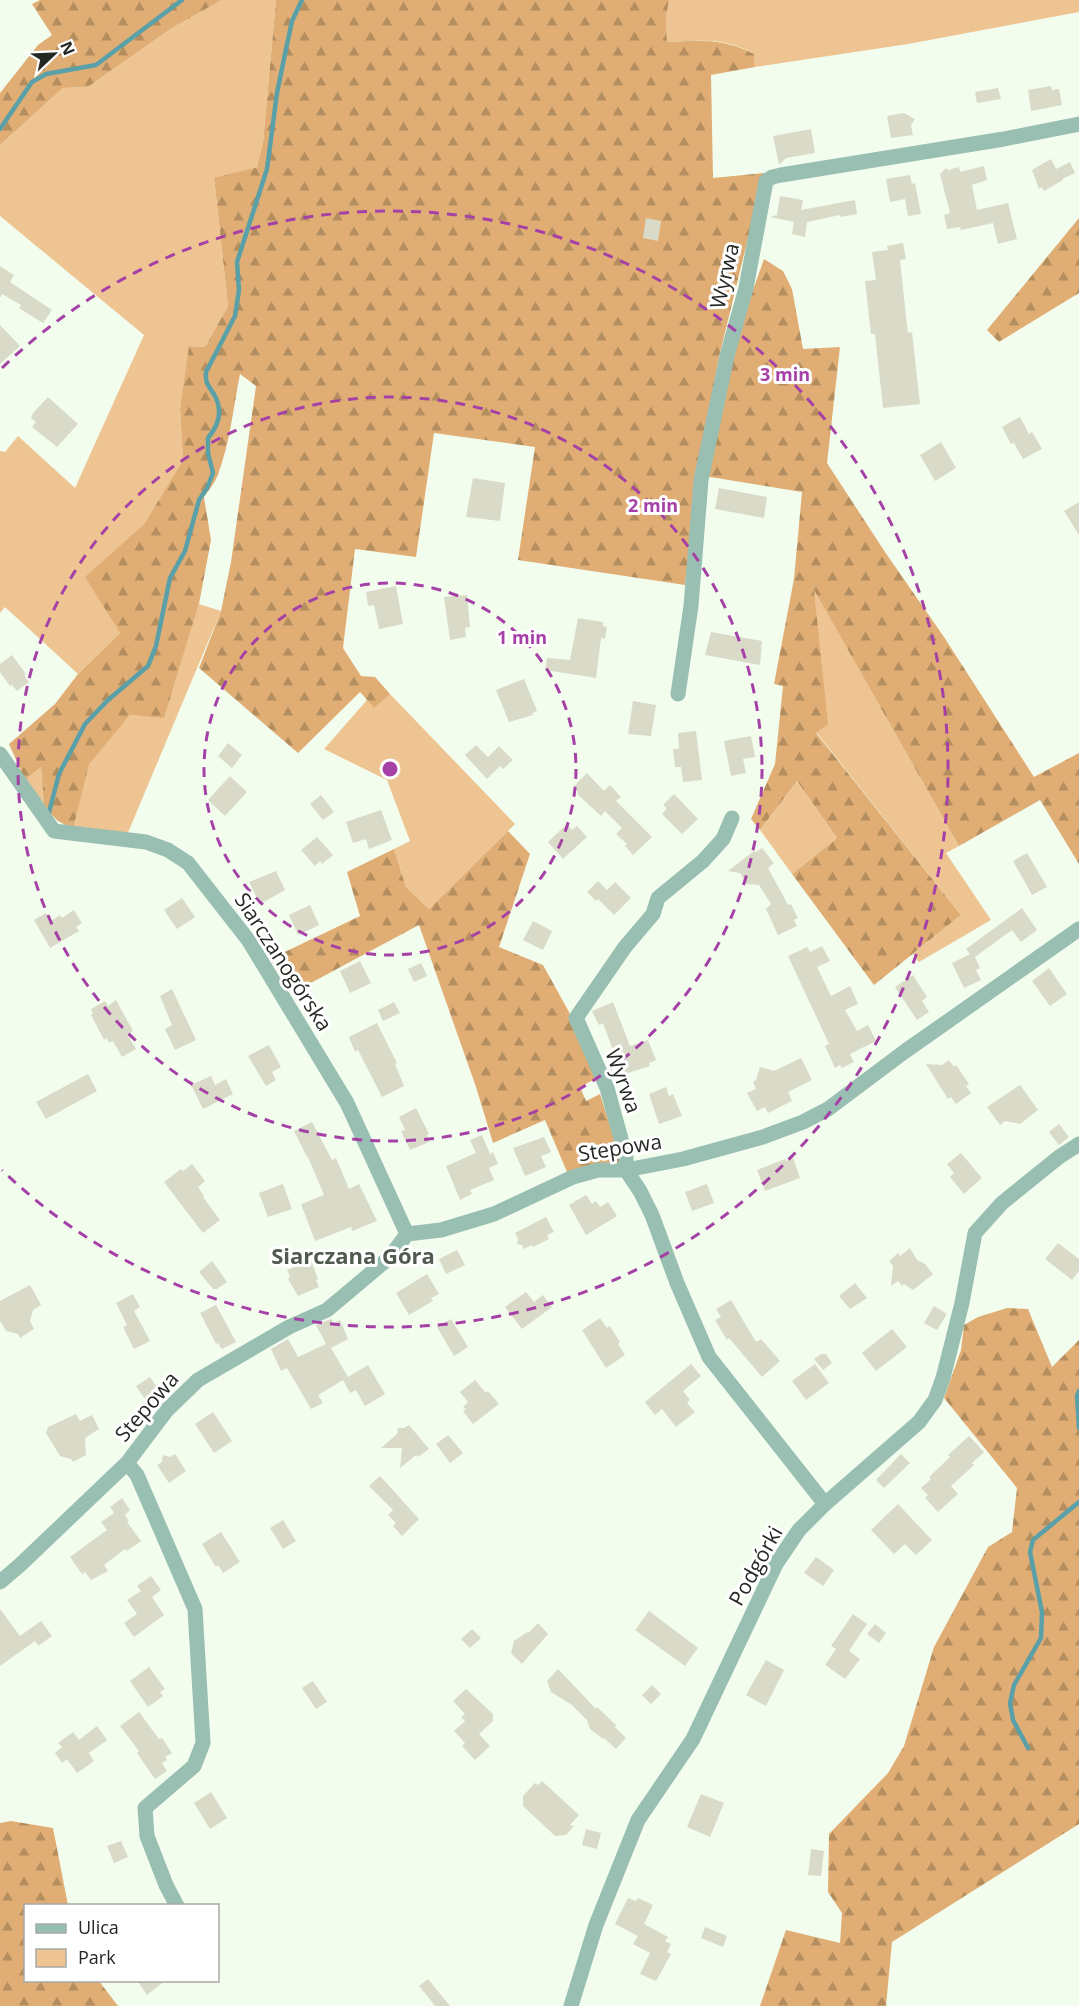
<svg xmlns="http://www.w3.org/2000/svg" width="1079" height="2006" font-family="'Open Sans',sans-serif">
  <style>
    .green { fill: #eec493 }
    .forest { fill: url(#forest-firs) }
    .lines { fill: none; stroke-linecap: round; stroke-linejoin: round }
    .stream { stroke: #59a0a8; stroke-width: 4.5 }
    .building { fill: #dadac9 }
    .minor { stroke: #99beb2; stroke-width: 15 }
    .ring { fill: none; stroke: #a541a6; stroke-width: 3; stroke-dasharray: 10 8 }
    .labels { text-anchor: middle; stroke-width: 6; stroke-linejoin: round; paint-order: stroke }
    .street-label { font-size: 21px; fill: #242822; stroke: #fff }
    .neighbourhood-label { font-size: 22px; font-weight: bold; fill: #515a4e; stroke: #fff }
    .centre { fill: #a541a6; stroke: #fff; stroke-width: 3 }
    .ring-label { font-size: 18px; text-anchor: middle; font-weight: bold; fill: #a541a6; stroke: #fff; stroke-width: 6; stroke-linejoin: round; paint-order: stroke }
  </style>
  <defs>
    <pattern id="forest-firs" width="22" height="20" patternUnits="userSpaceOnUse" patternTransform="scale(1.5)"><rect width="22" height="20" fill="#e0ae74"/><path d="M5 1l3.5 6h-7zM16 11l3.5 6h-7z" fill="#b58e5f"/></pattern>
  </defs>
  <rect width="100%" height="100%" fill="#f2fdee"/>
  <path class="green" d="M222 0H276L263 142 257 167 214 179 228 306 205 347 190 346 180 409 183 460 144 524 86 577 120 633 78 674 5 607 0 613V451L5 452 18 436 75 488 144 335 0 216V145L63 88 88 87 172 28Z
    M669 0H1079V12L908 44 755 67 754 54C724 37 699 40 667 42L666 18Z
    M813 588 959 846 946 853 991 920 919 962 913 954 961 915 816 732Z
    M199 604 221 611 127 835 73 829 88 764 130 715 164 717Z
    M390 694 515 824 429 909 406 887 394 849 410 841 387 780 324 749 367 700 374 707Z
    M41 767 44 807 25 780Z
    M797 781 837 838 792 874 760 830Z"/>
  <path class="forest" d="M40 0H222L172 28 88 87 63 88 0 145V93L38 45 52 35 32 4Z
    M276 0H669L666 18 667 42C699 40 724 38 754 54L755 67 711 75 713 178 764 173 719 357 698 472 685 585 518 560 535 447 434 433 416 557 355 549 343 648 361 676 375 677 390 694 374 708 360 692 298 753 199 668 221 611 231 562 256 386 240 374C233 409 230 444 217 477 214 484 208 491 204 497L211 540 199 604 164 718 130 715 89 764 73 829 58 821 44 807 41 767 25 780 9 744 55 704 78 674 120 633 85 577 144 524 183 460 180 409 189 346 205 347 228 306 214 178 257 167 263 142Z
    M1079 218V293L999 342 987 330Z
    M764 259 783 271 792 289 803 349 840 347 827 463 885 552 944 637 1034 777 1079 753V864L1040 800 959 846 814 590 828 724 816 733 961 915 874 985 792 874 837 838 797 781 760 830 751 819 775 764 783 686 774 684 794 579 802 492 704 476 732 349Z
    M508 831 530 854 499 947 543 965 569 1012 597 1078 580 1087 586 1101 600 1094 622 1163 567 1172 545 1120 493 1143 476 1087 419 925 292 993 270 959 360 916 347 872 394 849 406 887 429 909Z
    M1007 1308 1028 1309 1052 1367 1079 1340V1824L892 1942 886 2006H760L786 1930 840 1943 842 1913 828 1892 829 1834 888 1773 904 1746 934 1647 988 1547 1012 1532 1017 1488 944 1398 961 1350 964 1325 978 1317Z
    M11 1821 53 1828 68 1905 26 1906V1980L99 1981 118 2006H0V1823Z"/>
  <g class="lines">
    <path class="stream" d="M0 129 32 82 46 74 96 65 182 0
      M48 816 59 774 85 724 108 700 148 666 156 646 170 578 185 551 199 500 207 488 213 473 208 453V438C218 426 223 413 216 398 210 386 205 386 206 372L235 316 239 290 237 262 267 169 277 93 285 54 292 21 302 0
      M1079 1391 1077 1396 1079 1428
      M1028 1748 1013 1720 1010 1703 1014 1685 1041 1638 1042 1612 1030 1552 1033 1540 1079 1502"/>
  </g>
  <path class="building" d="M1051 86 1052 90 1059 89 1062 105 1031 111 1028 90Z
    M998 88 1001 99 977 103 975 92Z
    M904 113 915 119 911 125 913 135 891 138 887 116Z
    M811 129 815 153 786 158 779 165 773 136Z
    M1051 159 1056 169 1070 162 1075 173 1062 179 1063 180 1044 191 1042 187 1039 189 1032 170Z
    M984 166 987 180 972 185 977 210 1008 203 1017 239 998 244 993 223 961 230 960 227 947 229 944 215 950 213 940 174 946 168 948 170 959 167 960 172Z
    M910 175 912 184 915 183 921 214 908 216 905 199 890 202 886 179Z
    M780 196 803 200 801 210 855 200 857 214 840 217V215L807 222 805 237 792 234 794 222 770 217 777 215Z
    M646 218 661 221 658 241 643 238Z
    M903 243 906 259 900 260 906 316 908 333 912 332 920 404 883 408 875 334H871L865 281 876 280 872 252 888 250 887 246Z
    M0 266 14 275 10 282 52 310 43 323 19 308 21 305 2 294 0 298Z
    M0 325 20 346 0 364Z
    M48 397 78 424 57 447 32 427 36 422 31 418 33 413Z
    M1020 417 1029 434 1032 432 1042 449 1023 459 1014 443 1011 444 1002 427Z
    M941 442 956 468 935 481 920 455Z
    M473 478 505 483 500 521 466 517Z
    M719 488 767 497 764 518 715 509Z
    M1079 502V535L1064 511Z
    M396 586 403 624 379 629 374 605 368 606 366 592Z
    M467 595 470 627 465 628 466 637 450 640 444 597Z
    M578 618 603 622V626L607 627 605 639 601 638 596 678 545 670 547 658 570 660Z
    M711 632 762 641 760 665 705 655Z
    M12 655 26 674 24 675 29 682 17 691 12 685 10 686 0 672V664Z
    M524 679 537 711 532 713 533 715 509 722 496 690Z
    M633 701 656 705 651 736 628 734Z
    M696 731 702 780 683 782 681 767H675L673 749H679L678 733Z
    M751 736 755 757 743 759 746 773 731 776 724 741Z
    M228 743 242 755 232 768 218 756Z
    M476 745 488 757 499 746 513 760 503 769 500 766 487 779 465 755Z
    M587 773 604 791 610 785 621 797 616 801 652 837 633 855 625 846 627 844 616 834 622 828 605 811 601 816 577 794 578 792 573 787Z
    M230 776 247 792 225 816 208 800Z
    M674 794 698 819 682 834 662 814 667 808 663 805Z
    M321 795 334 812 323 820 310 804Z
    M381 810 392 840 369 849 366 839 353 843 346 822Z
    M567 824 572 830 577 826 587 837 563 859 548 842Z
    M317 837 333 855 322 864 320 861 315 866 301 850Z
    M762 848 774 863 768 868 788 905 791 904 798 918 794 920 797 926 778 935 766 909 771 904 759 885 747 884 740 873 728 871 754 851 756 852Z
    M1027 853 1047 887 1032 895 1013 861Z
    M276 871 285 890 260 904 249 882Z
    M598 881 607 890 615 882 631 898 614 915 598 899 596 901 587 892Z
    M182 898 195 917 177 929 164 910Z
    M310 905 319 925 298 935 289 915Z
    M1022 908 1037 930 1021 942 1012 930 975 957 980 968 976 970 981 980 964 988 952 963 970 954 966 949Z
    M74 910 82 923 76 927 79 931 50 948 34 920 46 913 51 921 60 915 62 918Z
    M533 921 552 931 543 950 523 940Z
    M822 946 830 961 817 967 831 996 850 986 858 1004 845 1010 857 1031 868 1025 876 1041 850 1054 854 1062 842 1068 840 1065 835 1068 825 1046 829 1044 788 956 807 947 810 952Z
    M360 961 371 983 350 993 340 971Z
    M421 963 427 976 414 982 408 969Z
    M1049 968 1067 994 1050 1006 1032 981Z
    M913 975 927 997 922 1001 929 1012 917 1020 895 987Z
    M172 989 196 1040 175 1050 165 1029 172 1025 160 996Z
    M116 1000 133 1031 127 1034 136 1049 122 1057 113 1041 109 1043 107 1038 104 1040 91 1015 93 1013 91 1009 105 1001 108 1006Z
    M394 1002 400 1013 383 1021 378 1010Z
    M613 1002 630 1046 648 1040 656 1060 649 1063 650 1066 622 1075 603 1023 599 1025 592 1011Z
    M377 1023 397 1063 395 1064 404 1086 382 1097 358 1050 355 1052 349 1037Z
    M269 1045 281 1067 272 1072 276 1080 266 1086 248 1056Z
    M801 1058 812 1080 788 1092 792 1101 768 1113 765 1107 757 1111 747 1093 756 1089 753 1082 756 1080 760 1067 774 1071Z
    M949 1060 954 1067 956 1065 969 1084 966 1086 971 1093 956 1104 951 1097 948 1099 926 1064 942 1065Z
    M88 1074 97 1091 46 1119 36 1102Z
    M211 1076 215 1085 226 1079 233 1094 203 1109 191 1085Z
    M1020 1085 1038 1110 1020 1124 1005 1121 1000 1125 987 1107Z
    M666 1087 669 1096 673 1094 682 1116 659 1124 649 1094Z
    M416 1108 429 1134 427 1135 429 1142 410 1150 401 1131 405 1130 399 1117Z
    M312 1122 332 1160 336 1158 349 1189 359 1184 377 1221 352 1231 351 1227 315 1241 301 1204 324 1195 308 1157H307L294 1131Z
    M1059 1124 1069 1137 1059 1145 1049 1132Z
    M482 1135 490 1154 493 1152 498 1164 489 1168 494 1180 470 1190 472 1194 460 1200 446 1166 476 1153 470 1140Z
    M544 1137 551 1152 541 1156 546 1167 525 1176 513 1148Z
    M961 1153 982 1178 964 1194 950 1177 954 1173 947 1164Z
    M793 1158 800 1178 765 1191 757 1170 785 1159 786 1161Z
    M192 1164 205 1181 198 1187 204 1196 203 1197 220 1220 203 1233 164 1182 181 1169 183 1171Z
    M283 1184 292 1209 268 1217 259 1193Z
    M707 1184 714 1203 692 1211 685 1192Z
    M586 1195 592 1204 596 1201 600 1207 608 1202 617 1216 586 1235 569 1205Z
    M546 1217 554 1232 547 1235 549 1239 533 1247 532 1245 524 1249 522 1245 517 1244 518 1239 515 1233Z
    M1058 1243 1079 1259V1271L1072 1280 1045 1259Z
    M910 1248 917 1260 925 1264 933 1274 913 1290 904 1284 902 1286 898 1281 891 1286 893 1266 889 1261 898 1253 900 1256Z
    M457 1250 465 1265 446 1274 439 1259Z
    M311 1260 318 1279 316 1280 319 1287 298 1296 288 1279 290 1277 287 1270Z
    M212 1261 227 1282 217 1289H213L199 1272Z
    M427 1274 439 1294 431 1298 433 1301 409 1315 396 1293Z
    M855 1283 867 1298 850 1309 839 1296Z
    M30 1285 41 1305 33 1310 30 1321 34 1329 20 1338 18 1334 6 1331 0 1321V1301Z
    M526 1292 534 1302 543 1295 552 1307 522 1329 505 1307Z
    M133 1294 140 1307 134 1311 150 1341 134 1349 123 1327 127 1325 116 1303Z
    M731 1300 756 1342 761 1339 780 1361 762 1377 729 1338 727 1340 715 1320 721 1317 716 1309Z
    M216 1305 236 1342 222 1349 218 1343 216 1344 200 1313Z
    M934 1306 947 1314 937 1330 924 1323Z
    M600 1318 607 1328 610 1326 620 1342 618 1344 625 1355 606 1368 582 1330Z
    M331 1319 334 1323 340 1320 348 1339 331 1348 348 1377 368 1365 385 1394 365 1406 356 1390 350 1393 343 1380 318 1395 323 1403 311 1409 287 1368 281 1371 271 1349 288 1339 298 1357 326 1344 316 1325Z
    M451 1319 468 1347 454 1356 437 1327Z
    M892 1329 907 1347 876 1371 862 1353Z
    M821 1354H826L832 1363 823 1370 814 1359Z
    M691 1364 701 1376 683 1391 690 1400 687 1403 695 1412 676 1427 662 1409 655 1415 645 1402Z
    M815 1364 829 1383 806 1400 792 1381Z
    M150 1377 165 1399 152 1409 136 1386Z
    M475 1380 486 1393 488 1391 499 1404 473 1424 463 1411 466 1409 463 1407 468 1402 460 1392Z
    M213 1412 232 1441 214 1453 195 1424Z
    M76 1414 80 1421 92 1415 99 1429 85 1438 86 1455 73 1462 71 1459 60 1456 46 1433 48 1427Z
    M409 1425 429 1449 418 1457 416 1455 400 1468 402 1448H381L397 1434 398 1428H404Z
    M448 1435 463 1453 450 1463 436 1444Z
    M969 1436 984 1452 972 1463 974 1465 951 1486 958 1494 938 1512 925 1498 928 1495 921 1488 931 1479 929 1477 950 1457 948 1455Z
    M175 1454 186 1471 169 1483 157 1465 162 1462 163 1455 170 1457Z
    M901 1454 910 1463 884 1488 876 1480Z
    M380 1476 419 1519 402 1536 393 1526 396 1523 388 1515 393 1510 369 1486Z
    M122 1498 130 1510 125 1515 129 1521 127 1522 141 1541 127 1551 125 1549 104 1565 108 1571 91 1580 85 1572 82 1574 70 1557 107 1530 101 1522 114 1513 110 1507Z
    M898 1504 932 1540 916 1555 905 1544 894 1554 871 1530Z
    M283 1520 296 1541 283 1549 270 1528Z
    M221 1532 240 1562 223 1573 218 1565 216 1567 202 1544Z
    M816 1557 834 1570 823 1586 804 1573Z
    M151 1576 161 1590 152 1597 164 1615 134 1637 124 1623 137 1614 127 1600 141 1591 137 1586Z
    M0 1609 20 1636 41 1621 52 1636 38 1646 35 1641 0 1666Z
    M649 1611 698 1648 685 1666 635 1630Z
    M853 1614 867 1624 849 1651 860 1659 845 1679 825 1665 836 1649 831 1646Z
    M538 1623 548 1634 522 1664 511 1653 514 1641 527 1632 528 1633Z
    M875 1624 886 1633 879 1643 867 1634Z
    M472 1629 481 1638 470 1648 461 1639Z
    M766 1660 784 1670 766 1706 746 1695Z
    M149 1667 165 1689 160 1692 163 1696 148 1707 130 1681Z
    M558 1669 596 1709 597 1707 616 1725 615 1727 626 1738 616 1749 604 1738 603 1739 590 1729 587 1720 572 1705 551 1692 547 1681Z
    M313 1681 327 1702 316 1709 302 1688Z
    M652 1685 661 1694 651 1704 642 1695Z
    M466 1689 493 1714V1721L479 1734 490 1746 475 1760 462 1746 465 1743 454 1731 465 1721 461 1717 465 1714 453 1701Z
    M139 1712 159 1739 162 1738 172 1753 165 1757 167 1760 162 1763 167 1771 155 1779 137 1753 139 1751 120 1726Z
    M97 1726 107 1740 89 1753 94 1761 77 1773 67 1759 62 1763 55 1753 62 1747 58 1743 73 1732 79 1740Z
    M542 1781 579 1815 570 1825 574 1826 566 1835 555 1836 523 1806V1796L535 1783 538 1785Z
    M211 1792 227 1818 210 1829 194 1803Z
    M701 1794 724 1803 710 1837 687 1827Z
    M586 1829 601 1833 597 1849 582 1845Z
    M121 1841 128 1857 114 1863 107 1846Z
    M811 1849 824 1851 821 1876 808 1875Z
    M628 1898 636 1901 638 1898 653 1905 644 1924 668 1937 665 1941 671 1944 667 1952 671 1954 656 1981 640 1974 650 1953 633 1944 638 1936 615 1924Z
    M705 1927 727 1936 723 1947 701 1938Z
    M428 1979 437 1990 450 2006H435L428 1997 419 1986Z
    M137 1980H166L147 1995Z"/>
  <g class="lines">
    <path class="minor" d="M678 694 691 606 701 480 727 356 746 288 766 181 772 177 781 175 1004 139 1079 124
      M0 754 54 831 146 842 168 850 188 863 249 941 347 1103 407 1234
      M732 818 723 839 703 861 658 898 653 914 625 947 576 1018 607 1088 626 1157V1170L640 1191 652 1215 677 1283 709 1357 825 1504
      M127 1463 137 1475 195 1609 203 1743 194 1766 145 1808 147 1836 166 1885 177 1906
      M0 1582 20 1565 127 1463 167 1410 198 1380 289 1327 327 1310 390 1257 407 1234 441 1230 494 1214 573 1177 598 1170H626L683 1159 763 1137 803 1122 828 1109 904 1052 1079 929
      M571 2006 596 1925 638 1820 693 1739 776 1564 799 1530 825 1504 919 1422 935 1400 943 1378 962 1303 975 1233 1002 1203 1059 1157 1079 1144"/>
  </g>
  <g class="ring">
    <circle cx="390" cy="769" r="186"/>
    <circle cx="390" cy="769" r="372"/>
    <path d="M2 368A558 558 0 1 1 2 1170"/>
  </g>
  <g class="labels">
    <g class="street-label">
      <text transform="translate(725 276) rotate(-77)" y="7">Wyrwa</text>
      <text transform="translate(283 962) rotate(57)" y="7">Siarczanogórska</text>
      <text transform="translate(623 1081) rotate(70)" y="7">Wyrwa</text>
      <text transform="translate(620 1148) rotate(-9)" y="7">Stepowa</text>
      <text transform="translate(147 1407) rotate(-49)" y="7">Stepowa</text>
      <text transform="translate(756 1566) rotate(-61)" y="7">Podgórki</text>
    </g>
    <g class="neighbourhood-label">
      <text x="353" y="1264">Siarczana Góra</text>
    </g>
  </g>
  <circle cx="390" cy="769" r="9" class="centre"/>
  <g class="ring-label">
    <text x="785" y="381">3 min</text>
    <text x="653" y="512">2 min</text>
    <text x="522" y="644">1 min</text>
  </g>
  <rect x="24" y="1904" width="195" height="78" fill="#ffffff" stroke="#a7a9a7" stroke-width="1.5"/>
  <rect x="36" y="1924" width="30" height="9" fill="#99beb2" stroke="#a7a9a7" stroke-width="1.5"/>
  <text x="78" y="1934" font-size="18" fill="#242822">Ulica</text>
  <rect x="36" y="1949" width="30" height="18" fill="#eec493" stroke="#a7a9a7" stroke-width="1.5"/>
  <text x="78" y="1964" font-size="18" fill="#242822">Park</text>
  <g transform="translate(54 54) rotate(67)" stroke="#ffffff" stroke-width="4.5" paint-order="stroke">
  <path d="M0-4.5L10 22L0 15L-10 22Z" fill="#242822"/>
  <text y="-9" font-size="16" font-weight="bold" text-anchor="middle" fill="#242822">N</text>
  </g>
</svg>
